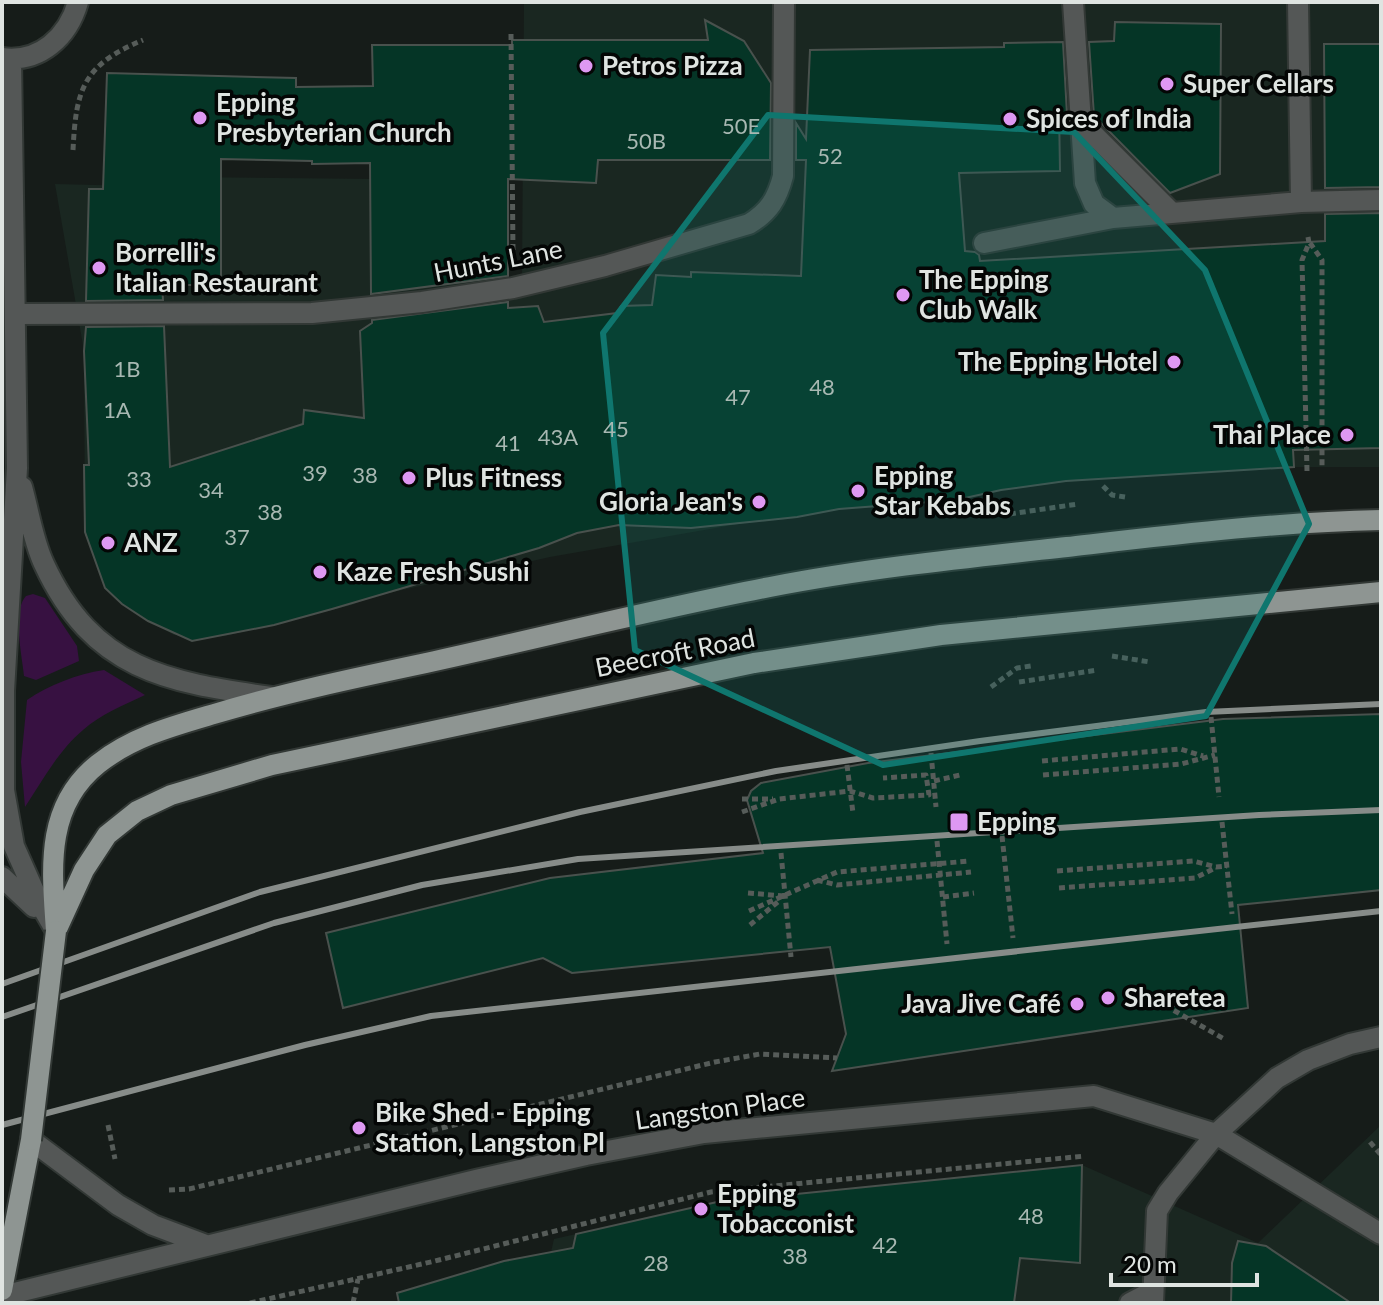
<svg xmlns="http://www.w3.org/2000/svg" width="1383" height="1305" font-family="Lato,sans-serif">
  <style>
    .built { fill: #1a2721 }
    .green { fill: #371141 }
    .building { fill: #053526; stroke: #49514d; stroke-width: 2 }
    .lines { fill: none; stroke-linecap: round; stroke-linejoin: round }
    .minor-casing { stroke: #323835; stroke-width: 24 }
    .major-casing { stroke: #323835; stroke-width: 24 }
    .path { stroke: #565c59; stroke-width: 5; stroke-dasharray: 6 4; stroke-linecap: butt }
    .minor { stroke: #545756; stroke-width: 20 }
    .major { stroke: #8e9592; stroke-width: 20 }
    .rail { stroke: #878c89; stroke-width: 6 }
    .major-bridge-casing { stroke: #323835; stroke-width: 24; stroke-linecap: butt }
    .major-bridge { stroke: #8e9592; stroke-width: 20 }
    .marked { fill: #0f766e; fill-opacity: 0.2; stroke: #0f766e; stroke-width: 6; stroke-linejoin: round }
    .poi-dot { fill: #de98f2; stroke: #040605; stroke-width: 3 }
    .labels { text-anchor: middle; stroke-width: 7; stroke-linejoin: round; paint-order: stroke }
    .number-label { font-size: 22px; fill: #a8b8b2 }
    .poi-label { font-size: 26px; font-weight: bold; fill: #dfe4e1; stroke: #040605; text-anchor: start }
    .street-label { font-size: 26px; fill: #dfe4e1; stroke: #040605 }
  </style>
  <rect width="100%" height="100%" fill="#161c19"/>
  <path class="built" d="M524 2H1381V467H1294L1066 481 903 504 839 509 787 519 750 522 550 557 371 597 352 605 225 636 203 638 174 635 148 621 105 588 85 532 84 351 55 184 179 187V177L377 179 379 278 522 277Z
    M1381 1125V1303H539L554 1239 714 1203 1082 1165 1258 1243Z"/>
  <path class="green" d="M33 594 45 598 77 646 79 661 36 680 24 676C22 656 12 611 26 596Z
    M104 670 145 695C124 705 101 714 83 730 59 750 42 781 25 807L21 762 27 700C49 685 77 674 104 670Z"/>
  <path class="building" d="M705 20 744 41 771 83 770 160H598L596 183 508 179V276L371 294 370 163 312 164V161L221 159V285H162L163 300 86 301 89 189H103L107 73 296 78V87L373 86 372 45H512V40H708Z
    M1115 22 1221 24 1220 174 1170 193 1094 116 1089 42 1114 41Z
    M1063 42 1067 115 1066 117 1059 110 1060 171 959 173 965 251 975 252 979 255 980 261 1325 241V214L1381 213V448L1293 450 1294 467 1066 481 1001 490 956 500 839 509 797 517 691 528 619 525 577 533 539 548 332 609 274 625 192 641 148 621 122 604 105 588 85 532 84 465H89L84 351 86 327 164 326 170 467 303 424 304 410 364 418 360 331 372 323V320L508 302V308L538 306 544 322 617 313 621 306 652 305 656 275 691 277V272L801 276 806 160H796V123L806 139 810 50 1004 47V43Z
    M1324 44H1381V187L1325 188Z
    M1381 714V890L1238 905 1248 1008 832 1071 846 1034 830 947 572 973 543 958 343 1008 326 933 550 878 763 853 747 800 751 791 761 783 868 763 1223 719Z
    M1082 1165 1080 1263 1020 1258 1014 1303H399L397 1293 504 1261 573 1248 576 1234 717 1202Z
    M1238 1241 1266 1246 1351 1303H1231L1232 1263Z"/>
  <g class="lines">
    <defs>
      <path id="minor" d="M1073 2 1085 183 1094 204 1113 218 1301 202 1298 2
        M2 58C40 63 68 37 78 2
        M11 59 17 468 4 691V790L14 846 38 900 56 931
        M1079 120 1171 212
        M1301 202 1381 200
        M984 243 1113 218
        M15 314 312 313 422 302 513 288 605 266 749 224C769 212 777 199 783 176L784 2
        M22 487C29 512 33 541 44 564 93 670 166 682 271 697
        M2 877 34 907
        M31 1140 118 1205 153 1225 206 1245
        M2 1296 476 1180 586 1155 704 1133 1094 1096 1216 1134 1381 1234
        M1130 1303 1153 1291
        M1153 1303 1157 1211 1168 1193 1216 1134 1277 1078 1308 1060 1350 1044 1381 1037"/>
      <path id="major" d="M57 929 84 870 107 835 137 811 171 795 272 765 754 663 941 635 1381 592
        M56 931C52 870 44 807 98 764 132 737 173 726 214 714 284 693 355 678 426 663 540 638 655 609 770 587 868 568 967 558 1067 547 1171 535 1276 522 1381 520
        M2 1290 31 1140"/>
    </defs>
    <use href="#minor" class="minor-casing"/>
    <use href="#major" class="major-casing"/>
    <path class="path" d="M511 34 513 253
      M73 150C76 89 83 65 143 40
      M1310 243 1322 260V468
      M1307 471 1302 260 1309 243 1308 237
      M1103 486 1112 495 1125 497
      M979 499 980 508 1003 515 1078 504
      M1112 656 1150 662
      M1019 682 1098 670
      M991 687 1017 668 1031 666
      M1211 717 1219 797
      M931 753 936 807
      M1042 761 1180 749 1203 756
      M847 765 853 813
      M1043 775 1181 764 1215 755
      M934 781 960 775
      M742 799H773
      M742 812 779 799 850 791 873 798 929 795 926 775 883 778
      M1222 822 1232 914
      M1002 836 1013 938
      M937 841 947 944
      M781 853 791 957
      M1057 871 1193 861 1216 867 1227 866
      M817 880 837 885 971 872
      M1059 888 1195 878 1215 868
      M748 893 784 896
      M943 897 974 893
      M749 911 837 872 970 861
      M750 925 779 901
      M1172 1001 1173 1010 1226 1040
      M108 1125 115 1159
      M1370 1142 1381 1155
      M169 1190 189 1189 715 1062 760 1054 837 1058
      M250 1303 435 1261 711 1192 1085 1156
      M353 1303 358 1279"/>
    <use href="#minor" class="minor"/>
    <use href="#major" class="major"/>
    <path class="rail" d="M2 984 260 892 580 812 776 771 980 741 1206 712 1381 704
      M2 1017 274 923 422 885 578 859 1259 815 1381 810
      M2 1125 305 1045 431 1016 1381 911"/>
    <defs>
      <path id="major-bridge" d="M31 1140 56 931"/>
    </defs>
    <use href="#major-bridge" class="major-bridge-casing"/>
    <use href="#major-bridge" class="major-bridge"/>
  </g>
  <path class="marked" d="M768 115 1074 132 1205 270 1309 524 1206 716 883 765 635 650 603 333Z"/>
  <g class="poi-dot">
    <circle cx="586" cy="66" r="8"/>
    <circle cx="1167" cy="84" r="8"/>
    <circle cx="200" cy="118" r="8"/>
    <circle cx="1010" cy="119" r="8"/>
    <circle cx="99" cy="268" r="8"/>
    <circle cx="903" cy="295" r="8"/>
    <circle cx="1174" cy="362" r="8"/>
    <circle cx="1347" cy="435" r="8"/>
    <circle cx="409" cy="478" r="8"/>
    <circle cx="858" cy="491" r="8"/>
    <circle cx="759" cy="502" r="8"/>
    <circle cx="108" cy="543" r="8"/>
    <circle cx="320" cy="572" r="8"/>
    <rect x="949" y="812" width="20" height="20" rx="4"/>
    <circle cx="1108" cy="998" r="8"/>
    <circle cx="1077" cy="1004" r="8"/>
    <circle cx="359" cy="1128" r="8"/>
    <circle cx="701" cy="1209" r="8"/>
  </g>
  <g class="labels">
    <g class="number-label">
      <text x="741" y="134">50E</text>
      <text x="646" y="149">50B</text>
      <text x="830" y="164">52</text>
      <text x="127" y="377">1B</text>
      <text x="822" y="395">48</text>
      <text x="738" y="405">47</text>
      <text x="117" y="418">1A</text>
      <text x="616" y="437">45</text>
      <text x="558" y="445">43A</text>
      <text x="508" y="451">41</text>
      <text x="315" y="481">39</text>
      <text x="365" y="483">38</text>
      <text x="139" y="487">33</text>
      <text x="211" y="498">34</text>
      <text x="270" y="520">38</text>
      <text x="237" y="545">37</text>
      <text x="1031" y="1224">48</text>
      <text x="885" y="1253">42</text>
      <text x="795" y="1264">38</text>
      <text x="656" y="1271">28</text>
    </g>
    <g class="poi-label">
      <text x="602" y="75">Petros Pizza</text>
      <text x="1183" y="93">Super Cellars</text>
      <text x="216" y="112">Epping<tspan x="216" dy="30">Presbyterian Church</tspan></text>
      <text x="1026" y="128">Spices of India</text>
      <text x="115" y="262">Borrelli's<tspan x="115" dy="30">Italian Restaurant</tspan></text>
      <text x="919" y="289">The Epping<tspan x="919" dy="30">Club Walk</tspan></text>
      <text x="1158" y="371" text-anchor="end">The Epping Hotel</text>
      <text x="1331" y="444" text-anchor="end">Thai Place</text>
      <text x="874" y="485">Epping<tspan x="874" dy="30">Star Kebabs</tspan></text>
      <text x="425" y="487">Plus Fitness</text>
      <text x="743" y="511" text-anchor="end">Gloria Jean's</text>
      <text x="124" y="552">ANZ</text>
      <text x="336" y="581">Kaze Fresh Sushi</text>
      <text x="977" y="831">Epping</text>
      <text x="1124" y="1007">Sharetea</text>
      <text x="1061" y="1013" text-anchor="end">Java Jive Café</text>
      <text x="375" y="1122">Bike Shed - Epping<tspan x="375" dy="30">Station, Langston Pl</tspan></text>
      <text x="717" y="1203">Epping<tspan x="717" dy="30">Tobacconist</tspan></text>
    </g>
    <g class="street-label">
      <text transform="translate(498 261) rotate(-11)" y="9">Hunts Lane</text>
      <text transform="translate(675 653) rotate(-11)" y="9">Beecroft Road</text>
      <text transform="translate(720 1109) rotate(-8)" y="9">Langston Place</text>
    </g>
  </g>
  <rect width="1383" height="1305" fill="none" stroke="#dfe4e1" stroke-width="8"/>
  <path d="M1111 1273v12h146v-12" fill="none" stroke="#dfe4e1" stroke-width="4"/>
  <text x="1123" y="1273" font-size="24" fill="#dfe4e1" stroke="#040605" stroke-width="6" paint-order="stroke">20 m</text>
</svg>
